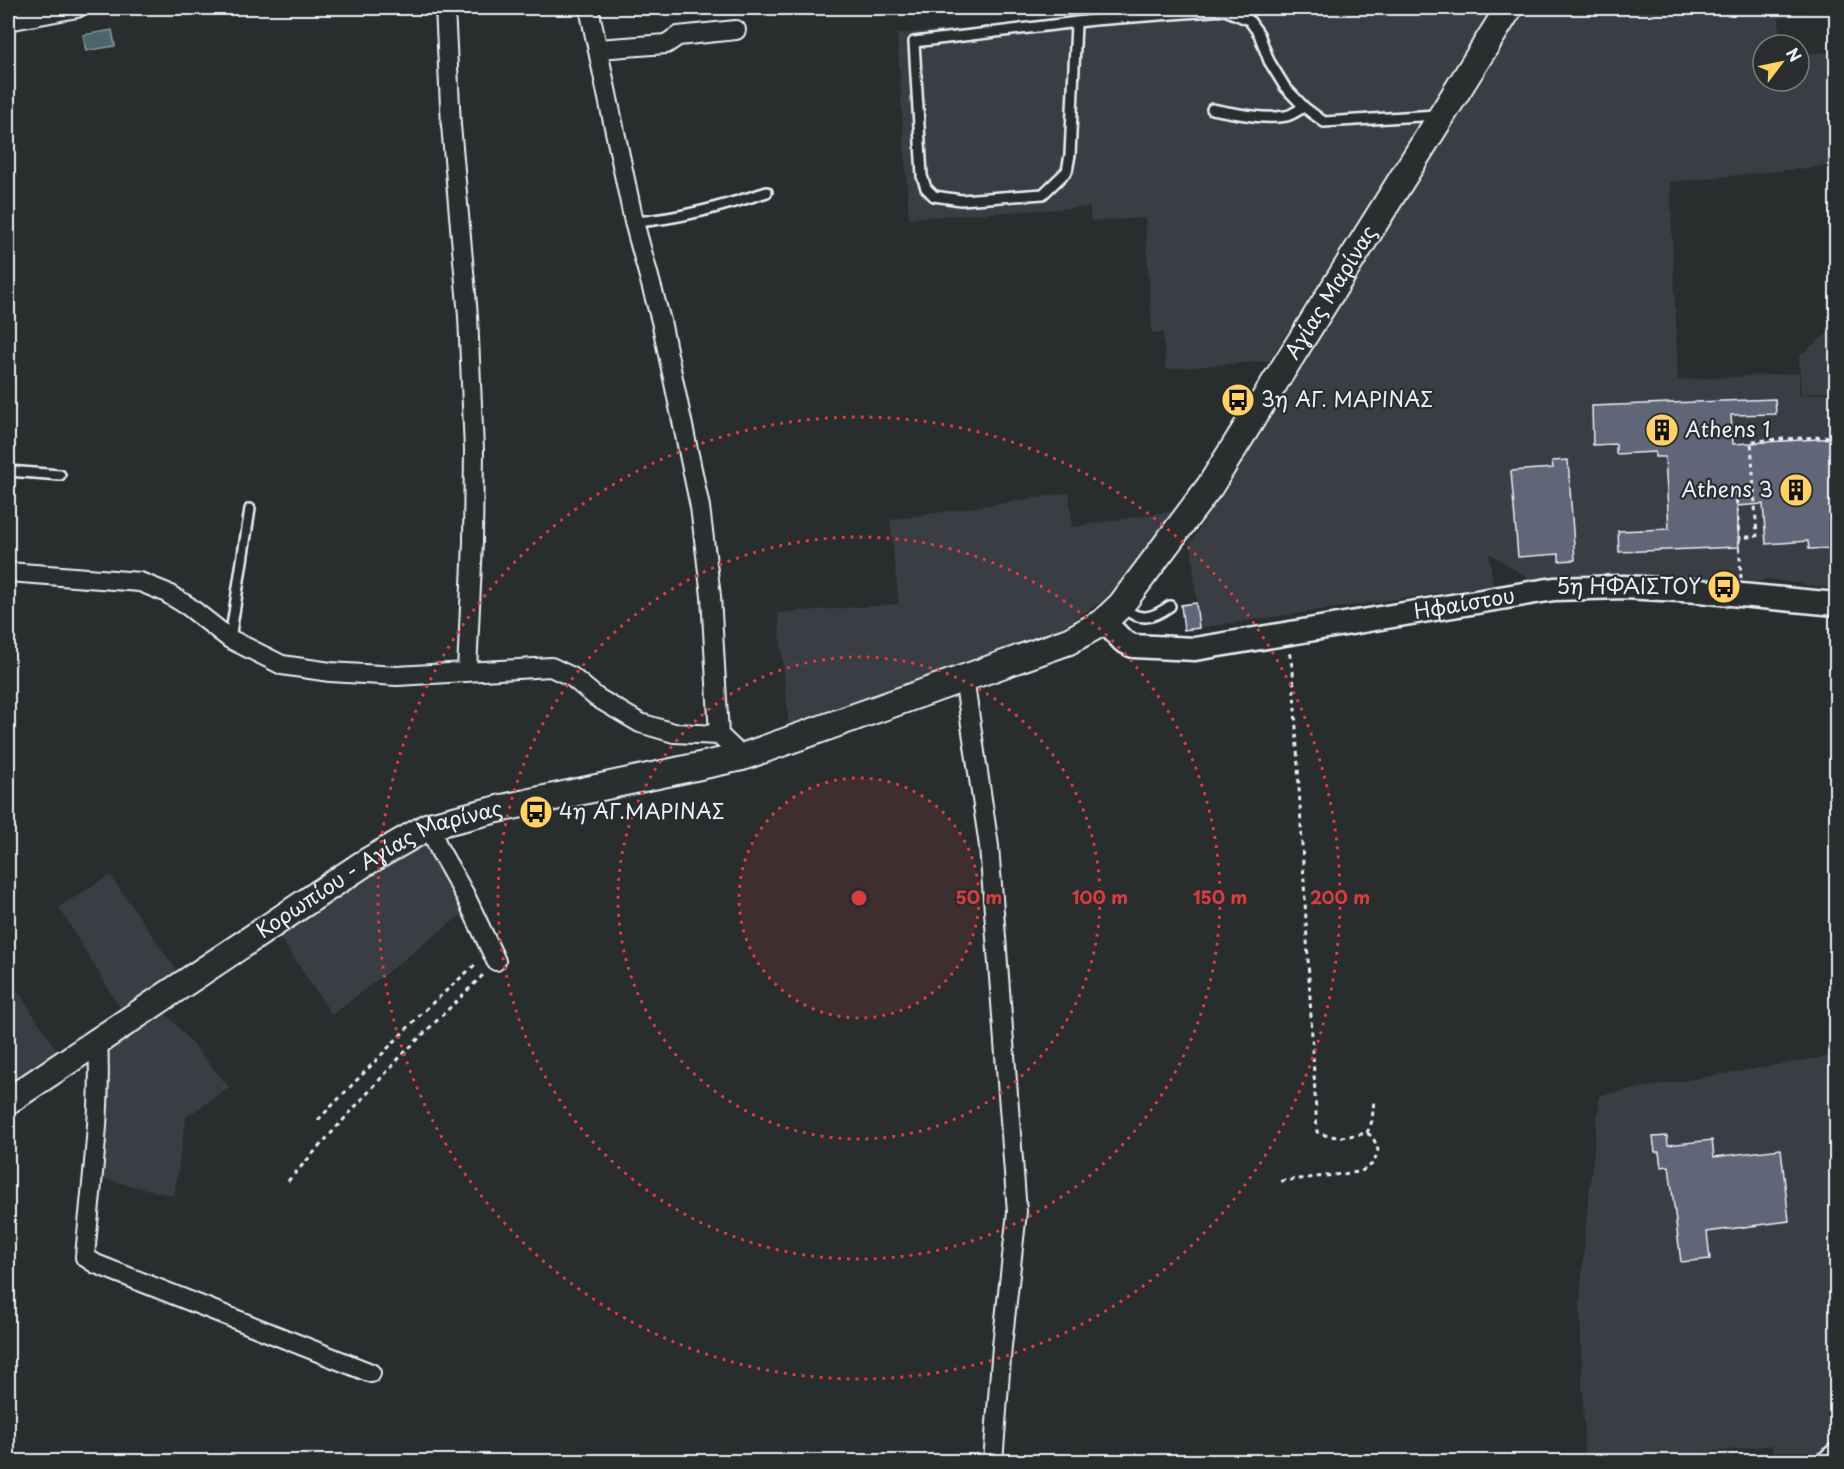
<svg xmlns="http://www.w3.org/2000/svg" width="1844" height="1469" font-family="'Playpen Sans',sans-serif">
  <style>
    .built { fill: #3a3e44 }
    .water { fill: #48666a; stroke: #889ea3; stroke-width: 1.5 }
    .building { fill: #606577; stroke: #e8f1f8; stroke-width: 1.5 }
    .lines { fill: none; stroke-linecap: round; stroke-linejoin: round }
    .service-casing { stroke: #e8f1f8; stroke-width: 14 }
    .minor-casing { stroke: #e8f1f8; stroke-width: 22 }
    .tertiary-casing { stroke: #e8f1f8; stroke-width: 27 }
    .secondary-casing { stroke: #e8f1f8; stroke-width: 30 }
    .path { stroke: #e8f1f8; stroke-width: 3; stroke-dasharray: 4.5 4.5; stroke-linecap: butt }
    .service { stroke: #2a2d2e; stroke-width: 9 }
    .minor { stroke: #2a2d2e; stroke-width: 18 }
    .tertiary { stroke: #2a2d2e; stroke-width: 22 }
    .secondary { stroke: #2a2d2e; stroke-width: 26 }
    .ring { fill: none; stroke: #d83c3d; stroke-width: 3; stroke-dasharray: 3 6 }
    .labels { text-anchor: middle; stroke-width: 4.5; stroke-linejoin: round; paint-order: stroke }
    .street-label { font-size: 21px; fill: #e8f1f8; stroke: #2a2d2e }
    .poi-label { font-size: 21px; fill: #e8f1f8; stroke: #2a2d2e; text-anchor: start }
    .centre { fill: #d83c3d; stroke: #2a2d2e; stroke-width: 3 }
    .ring-label { font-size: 18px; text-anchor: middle; font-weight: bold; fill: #d83c3d; stroke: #2a2d2e; stroke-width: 4.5; stroke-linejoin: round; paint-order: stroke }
  </style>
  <rect width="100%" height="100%" fill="#2a2d2e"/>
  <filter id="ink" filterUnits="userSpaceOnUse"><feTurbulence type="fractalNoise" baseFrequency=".0167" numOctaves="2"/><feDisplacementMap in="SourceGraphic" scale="12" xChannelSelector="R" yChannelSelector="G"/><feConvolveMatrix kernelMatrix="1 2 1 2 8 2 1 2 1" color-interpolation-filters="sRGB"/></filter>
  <g filter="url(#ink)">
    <path class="built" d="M1196 8H1497L1427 119 1368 205 1269 361 1166 369 1163 332 1152 333 1145 218 1091 221 1090 207 909 218 897 34Z
      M1525 8H1836V10L1779 18 1780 45H1763V81H1799V54L1836 52V165L1670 182 1678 380 1799 373V395L1836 393V589L1766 579 1758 582 1587 574 1531 580 1489 553 1493 585 1199 628 1191 542 1342 300 1486 74Z
      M1836 214V390L1801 394 1799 356 1835 328 1827 223Z
      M1069 493 1072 527 1175 511 1146 555 1122 584 1099 603 1064 626 1024 643 789 726 778 613 899 604 890 520Z
      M431 841 470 908 332 1015 277 933 404 853Z
      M110 875 177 971 120 1008 59 907Z
      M8 976 58 1052 8 1085Z
      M163 1010 229 1087 186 1117 174 1196 101 1178 108 1078 107 1046Z
      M1836 1055V1461H1773L1772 1445 1660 1458 1652 1461 1585 1462 1580 1305 1586 1223 1600 1095Z"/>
    <path class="water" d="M112 30 115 46 86 51 83 35Z"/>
    <path class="building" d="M1775 399 1776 414 1731 415 1733 444 1836 438V548L1809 549 1808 541 1766 544 1763 504 1737 506 1739 547 1619 552 1618 531 1669 529 1665 457H1655V452L1616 454V444L1593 445 1592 406Z
      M1568 460 1575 560 1559 561V554L1518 557 1511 471 1553 468 1552 461Z
      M1196 603 1199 628 1184 630 1181 605Z
      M1667 1136 1668 1145 1712 1140 1714 1157 1781 1149 1789 1221 1707 1232 1710 1259 1681 1262 1669 1166 1661 1167 1659 1152H1655L1653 1137Z"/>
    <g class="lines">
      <defs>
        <path id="service" d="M1076 24 1070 155 1067 171 1043 194 961 200 934 196 926 188 922 176 914 42 1094 20 1225 10 1249 20 1259 34 1269 61 1285 87 1304 107 1324 122 1436 115
          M1212 109C1233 113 1265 120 1286 116 1292 115 1298 110 1304 107
          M634 222C680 219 723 206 767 192
          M8 471 60 475
          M1122 607C1139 622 1152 619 1170 606
          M230 639 250 509
          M1818 1462 1833 1449"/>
        <path id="minor" d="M445 8 451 125 468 316 474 450 473 542 467 671
          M589 8 634 222 661 321 700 507 711 596 719 735
          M8 21 77 8
          M598 49 666 44 678 36 736 30
          M8 572 140 582 165 592 188 606 230 639 282 665 330 672 397 676 551 667 572 677 596 697 640 723 674 733 719 735 742 757
          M964 678 989 846 1017 1212 1002 1346 993 1462
          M429 826 440 851 465 895 496 961
          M98 1040C102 1112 91 1185 85 1257L96 1264 371 1373"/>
        <g id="tertiary">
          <path id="s1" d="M1104 621 1123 641 1133 646 1195 649 1554 589 1624 587 1699 591 1836 604"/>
        </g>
        <g id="secondary">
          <path id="s2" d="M8 1101 363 864 429 826 498 809 742 757 1069 641 1103 622 1121 605 1210 486 1509 8"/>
        </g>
      </defs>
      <use href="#service" class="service-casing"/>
      <use href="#minor" class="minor-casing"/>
      <use href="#tertiary" class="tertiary-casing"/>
      <use href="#secondary" class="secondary-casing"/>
      <path class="path" d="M1736 491 1739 538 1757 536 1751 441 1836 436
        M1737 491 1753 490
        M1739 538 1741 578
        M318 1120 426 1009 478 962
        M1367 1133 1372 1121 1374 1100
        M288 1181 402 1055 484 974
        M1281 1181 1360 1172 1374 1163 1378 1150 1373 1137 1367 1133C1350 1136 1333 1140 1317 1132L1293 671 1289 651"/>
      <use href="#service" class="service"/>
      <use href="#minor" class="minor"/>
      <use href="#tertiary" class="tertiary"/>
      <use href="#secondary" class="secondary"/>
    </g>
  </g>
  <circle cx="859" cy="898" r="120" fill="#d83c3d" fill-opacity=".12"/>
  <g class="ring">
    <circle cx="859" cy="898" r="120"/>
    <circle cx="859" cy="898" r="241"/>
    <circle cx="859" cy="898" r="361"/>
    <circle cx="859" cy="898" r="481"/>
  </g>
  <defs>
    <symbol id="bus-disc" viewBox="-11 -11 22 22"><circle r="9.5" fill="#ffd166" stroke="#2a2d2e"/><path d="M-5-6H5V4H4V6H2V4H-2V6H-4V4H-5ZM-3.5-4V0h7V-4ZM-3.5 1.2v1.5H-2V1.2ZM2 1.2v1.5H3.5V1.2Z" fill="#111"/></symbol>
    <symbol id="building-disc" viewBox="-11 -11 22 22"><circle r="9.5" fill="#ffd166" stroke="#2a2d2e"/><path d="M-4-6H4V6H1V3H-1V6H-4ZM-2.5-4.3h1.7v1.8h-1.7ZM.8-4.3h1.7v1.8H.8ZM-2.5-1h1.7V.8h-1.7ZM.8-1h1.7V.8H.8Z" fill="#111"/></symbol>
  </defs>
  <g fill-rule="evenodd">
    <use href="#bus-disc" x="1219" y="381" width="38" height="38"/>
    <use href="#building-disc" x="1643" y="411" width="38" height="38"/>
    <use href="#building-disc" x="1777" y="471" width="38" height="38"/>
    <use href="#bus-disc" x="1705" y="568" width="38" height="38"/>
    <use href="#bus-disc" x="517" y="793" width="38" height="38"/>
  </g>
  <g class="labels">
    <g class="street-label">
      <text dy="7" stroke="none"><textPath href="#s2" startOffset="1611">Αγίας Μαρίνας</textPath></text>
      <text dy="7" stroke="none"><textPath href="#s1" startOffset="374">Ηφαίστου</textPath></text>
      <text dy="7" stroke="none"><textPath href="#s2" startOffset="440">Κορωπίου - Αγίας Μαρίνας</textPath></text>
    </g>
    <g class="poi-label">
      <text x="1261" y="407">3η ΑΓ. ΜΑΡΙΝΑΣ</text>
      <text x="1685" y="437">Athens 1</text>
      <text x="1773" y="497" text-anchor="end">Athens 3</text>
      <text x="1701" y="594" text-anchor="end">5η ΗΦΑΙΣΤΟΥ</text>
      <text x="559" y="819">4η ΑΓ.ΜΑΡΙΝΑΣ</text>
    </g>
  </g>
  <circle cx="859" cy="898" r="9" class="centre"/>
  <g class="ring-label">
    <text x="979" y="904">50 m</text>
    <text x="1100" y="904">100 m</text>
    <text x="1220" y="904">150 m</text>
    <text x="1340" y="904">200 m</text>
  </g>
  <rect width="1844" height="1469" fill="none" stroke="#2a2d2e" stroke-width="30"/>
  <rect x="15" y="15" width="1814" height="1439" fill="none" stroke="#e8f1f8" stroke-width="2" filter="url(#ink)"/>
  <g transform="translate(1781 63) rotate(58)"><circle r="28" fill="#2a2d2e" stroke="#767b7f" stroke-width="1.5"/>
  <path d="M0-4.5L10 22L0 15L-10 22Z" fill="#ffd166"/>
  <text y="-9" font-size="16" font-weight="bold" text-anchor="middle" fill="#e8f1f8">N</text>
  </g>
</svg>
